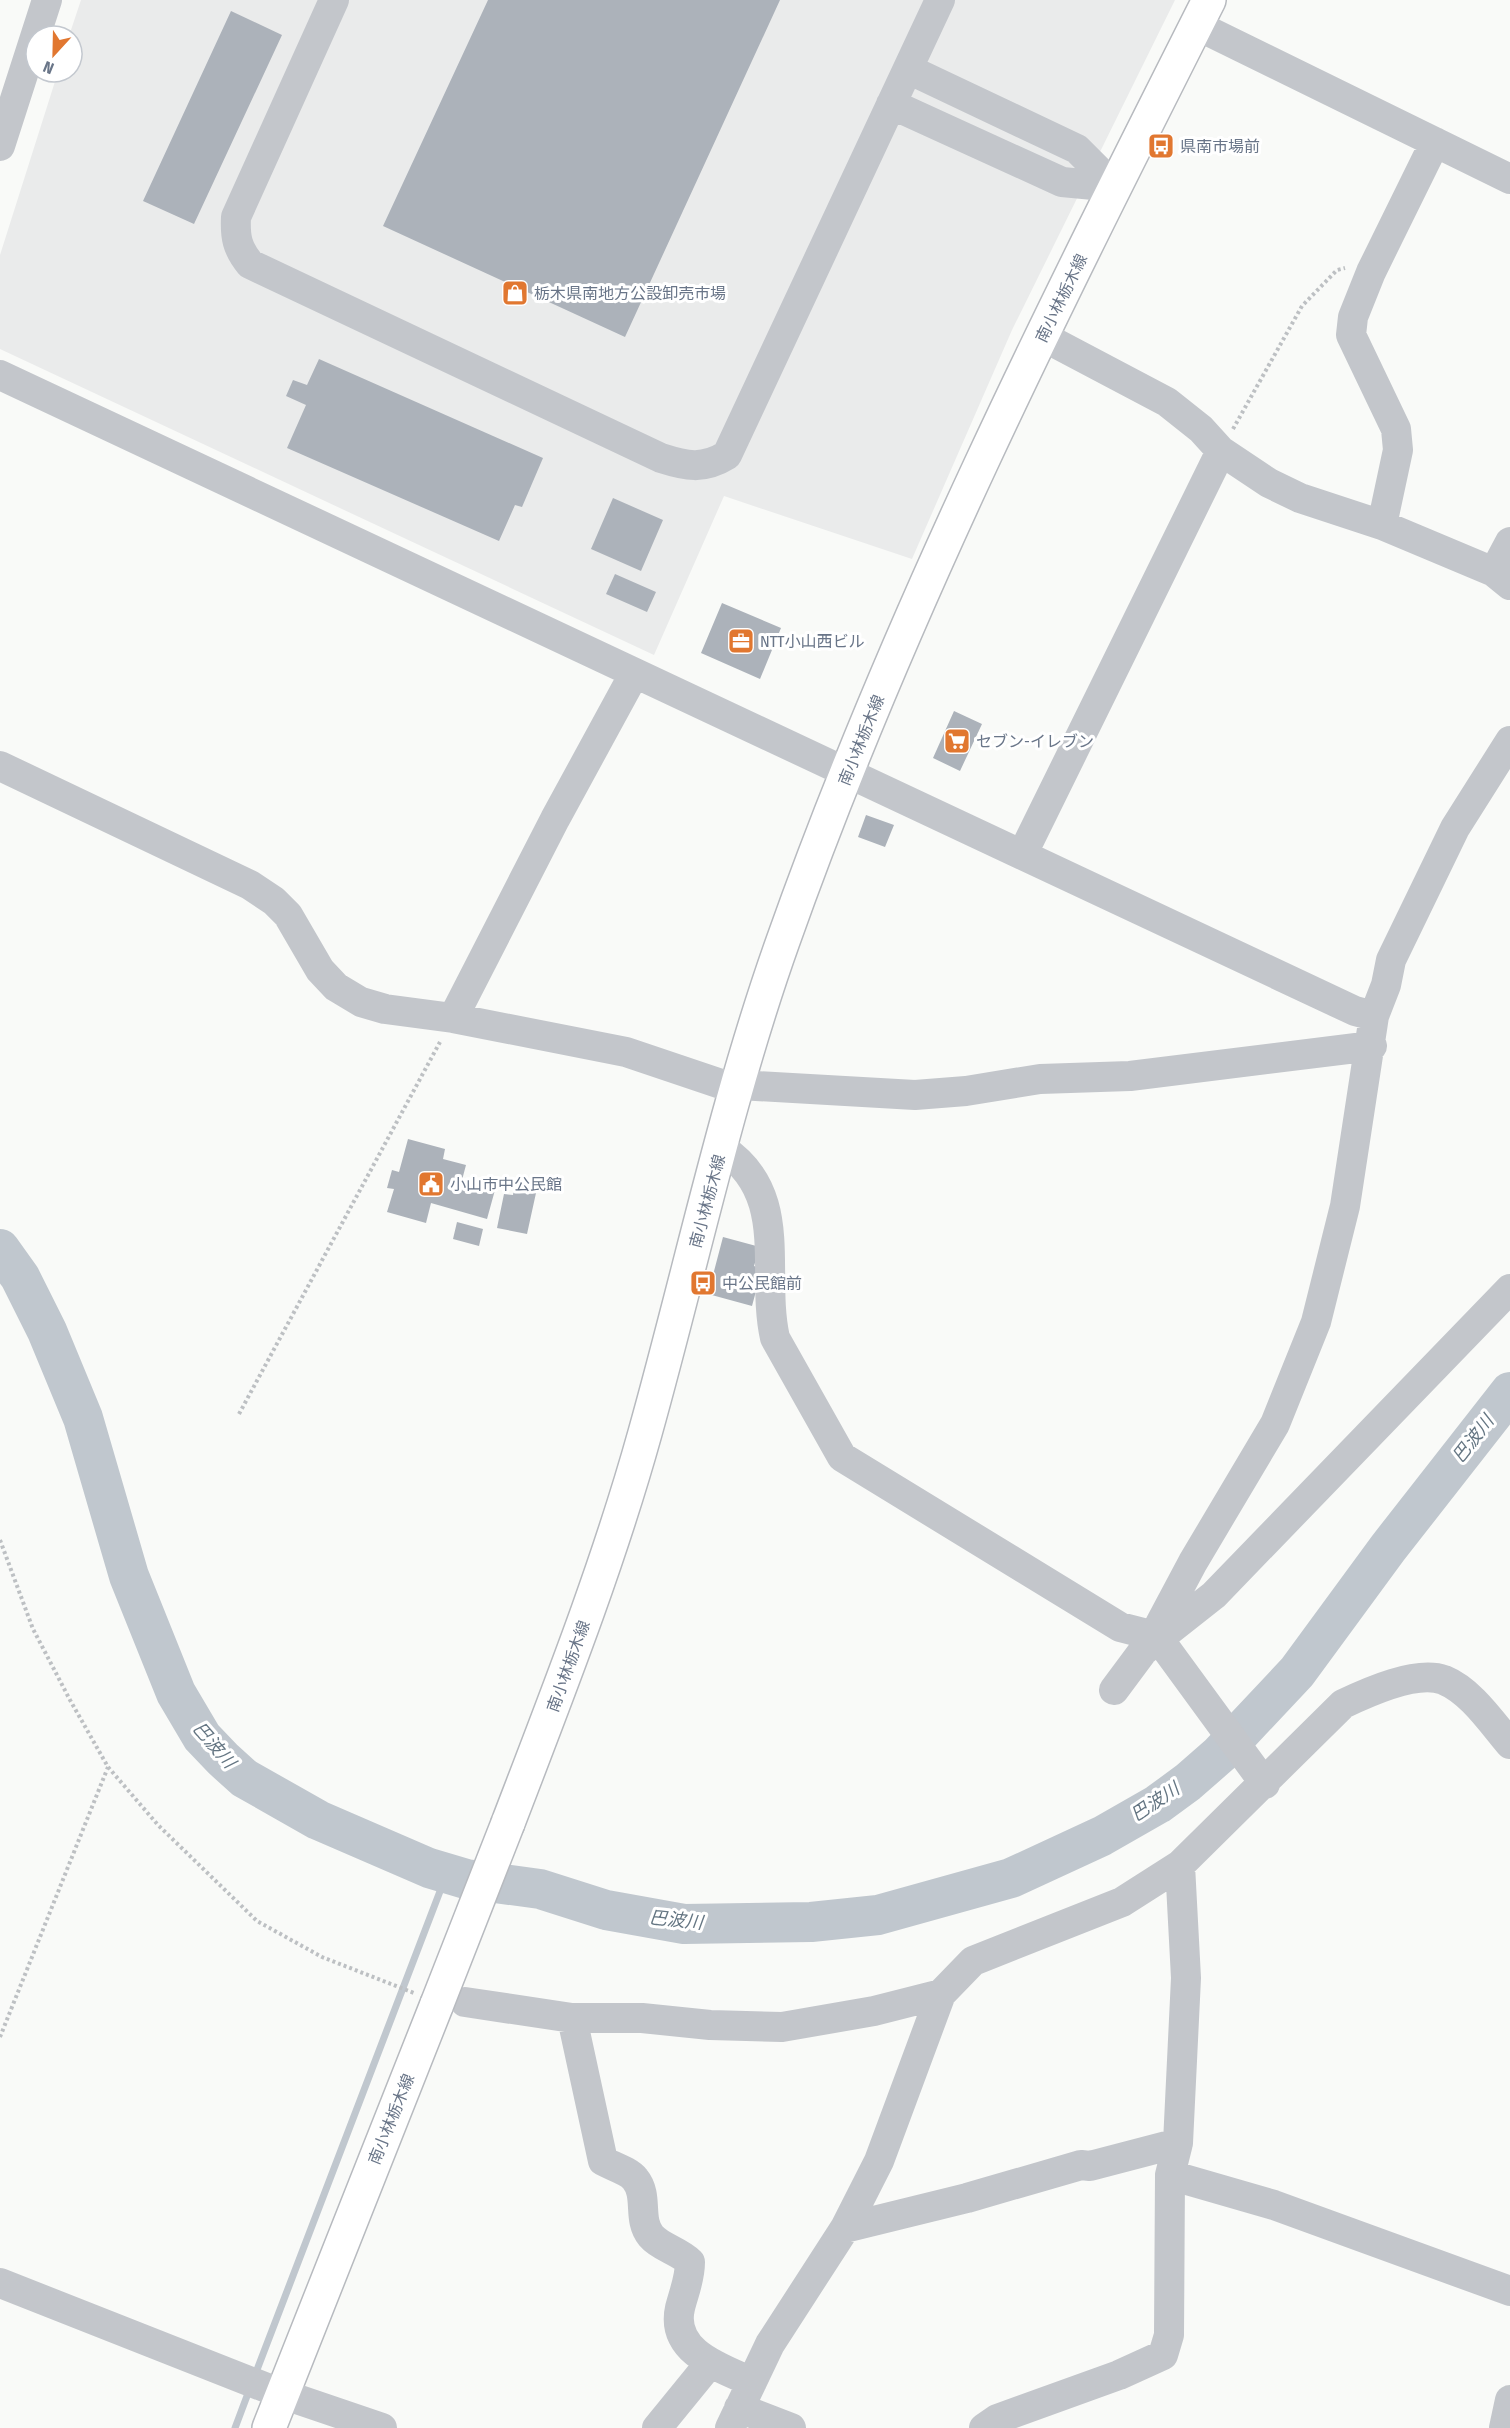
<svg xmlns="http://www.w3.org/2000/svg" width="1510" height="2428" font-family="'Fira Sans Condensed','Noto Sans JP',sans-serif">
  <style>
    .built { fill: #eaebeb }
    .lines { fill: none; stroke-linecap: round; stroke-linejoin: round }
    .stream { stroke: #c0c7ce; stroke-width: 7 }
    .river { stroke: #c0c7ce; stroke-width: 40 }
    .building { fill: #acb2ba }
    .major-casing { stroke: #b7babf; stroke-width: 36 }
    .path { stroke: #bdc0c3; stroke-width: 4; stroke-dasharray: 3 3; stroke-linecap: butt }
    .minor { stroke: #c3c6cb; stroke-width: 30 }
    .major { stroke: #fff; stroke-width: 33 }
    .major-bridge-casing { stroke: #b7babf; stroke-width: 36; stroke-linecap: butt }
    .major-bridge { stroke: #fff; stroke-width: 33 }
    .labels { text-anchor: middle; stroke-width: 6; stroke-linejoin: round; paint-order: stroke }
    .poi-label { font-size: 16px; fill: #697588; stroke: #fff; text-anchor: start }
    .street-label { font-size: 16px; fill: #697588; stroke: #fff }
    .water-label { font-size: 18px; font-style: italic; fill: #657683; stroke: #fff }
  </style>
  <rect width="100%" height="100%" fill="#f9faf8"/>
  <path class="built" d="M81 0H1175L1012 330 912 559 724 496 654 655 0 349V255L58 72H72V36H69Z"/>
  <g class="lines">
    <path class="stream" d="M255 2375 447 1873
      M235 2428 250 2388"/>
    <path class="river" d="M0 1249 20 1277 47 1331 83 1418 129 1576 176 1693 202 1737 223 1759 244 1778 318 1820 429 1868 466 1879 540 1889 606 1910 684 1924 811 1922 878 1915 1011 1878 1102 1836 1158 1804 1188 1782 1220 1754 1297 1672 1388 1548 1510 1392"/>
  </g>
  <path class="building" d="M488 0H780L625 337 383 226Z
    M231 11 282 35 194 224 143 201Z
    M319 359 543 458 522 507 515 505 499 541 287 448 306 405 286 396 293 380 307 385Z
    M613 498 663 520 641 571 591 549Z
    M615 574 656 592 647 612 606 594Z
    M722 603 781 628 760 679 701 653Z
    M954 711 982 724 960 771 933 758Z
    M866 815 894 825 885 847 858 837Z
    M408 1139 445 1149 443 1159 466 1165 462 1180 495 1190 487 1219 431 1203 426 1223 387 1212 394 1189 387 1188 392 1170 399 1172Z
    M514 1188 536 1193 527 1234 497 1228 504 1194 513 1195Z
    M457 1222 483 1229 479 1246 453 1239Z
    M723 1237 760 1247 754 1266 762 1269 752 1306 708 1294Z"/>
  <g class="lines">
    <defs>
      <path id="major" d="M508 1823C557 1695 608 1566 645 1433 691 1269 726 1101 783 941 898 616 1054 307 1209 0
        M269 2428 437 2004"/>
    </defs>
    <use href="#major" class="major-casing"/>
    <path class="path" d="M1233 429 1302 306 1337 270 1345 268
      M239 1414 440 1042
      M0 1540 33 1629 70 1700 108 1767 158 1825 257 1921 322 1957 414 1993
      M0 2037 108 1767"/>
    <path class="minor" d="M334 0 236 217C235 237 237 248 250 264L661 458C686 466 703 470 727 455L940 0
      M1196 25 1510 179
      M908 69 1077 149 1115 187
      M891 104 1062 182 1115 187
      M0 146 47 0
      M1042 336 1167 402 1201 429 1221 451 1269 483 1300 498 1382 525 1494 572 1510 585
      M0 375 1355 1011 1374 1016
      M1382 525 1398 450 1396 429 1351 335 1353 317 1371 272 1435 142
      M1494 572 1510 542
      M0 766 250 885 274 901 288 915 320 970 336 987 361 1002 385 1009 453 1018 626 1052 721 1084 915 1095 966 1091 1040 1079 1130 1076 1372 1046
      M1023 853 1221 451
      M453 1018 555 819 634 674
      M721 1148C792 1193 760 1272 775 1338L842 1457 1120 1627 1159 1637
      M1114 1690 1143 1651 1214 1595 1510 1289
      M1265 1784 1167 1650 1159 1637 1160 1624 1193 1562 1275 1424 1316 1322 1345 1206 1374 1016 1386 985 1391 960 1455 828 1510 741
      M465 2002 572 2018H642L710 2025 782 2027 874 2011 941 1994
      M572 2018 603 2161C612 2166 629 2171 635 2179 649 2196 637 2219 651 2236 660 2247 679 2251 690 2262 690 2279 684 2292 680 2308 670 2352 721 2368 752 2382
      M1170 2175 1274 2205 1510 2291
      M845 2228 967 2198 1081 2165 1090 2166 1178 2143
      M0 2283 282 2394 382 2428
      M739 2408 791 2428
      M657 2428 710 2363
      M730 2428 770 2344 845 2228 879 2161 941 1994 973 1961 1122 1902 1180 1865 1343 1704C1368 1692 1417 1670 1444 1680 1471 1691 1492 1723 1510 1744
      M984 2428 997 2419 1119 2375 1163 2355 1169 2335 1170 2175 1178 2143 1186 1978 1180 1865
      M1504 2428 1510 2400"/>
    <use href="#major" class="major"/>
    <defs>
      <path id="major-bridge" d="M437 2004 508 1823"/>
    </defs>
    <use href="#major-bridge" class="major-bridge-casing"/>
    <use href="#major-bridge" class="major-bridge"/>
  </g>
  <defs>
    <symbol id="bus-square" viewBox="-11 -11 22 22"><rect x="-9" y="-9" width="18" height="18" rx="4" fill="#e17730" stroke="#fff"/><path d="M-5-6H5V4H4V6H2V4H-2V6H-4V4H-5ZM-3.5-4V0h7V-4ZM-3.5 1.2v1.5H-2V1.2ZM2 1.2v1.5H3.5V1.2Z" fill="#fff"/></symbol>
    <symbol id="shop-square" viewBox="-11 -11 22 22"><rect x="-9" y="-9" width="18" height="18" rx="4" fill="#e17730" stroke="#fff"/><path d="M-5-2.5h2.3a2.7 3.5 0 0 1 5.4 0H5L5.5 6h-11ZM-1.5-2.5h3a1.5 2.3 0 0 0-3 0Z" fill="#fff"/></symbol>
    <symbol id="office-square" viewBox="-11 -11 22 22"><rect x="-9" y="-9" width="18" height="18" rx="4" fill="#e17730" stroke="#fff"/><path d="M-6-3h4V-5.5h4V-3h4V5H-6ZM-1-4.5V-3h2v-1.5ZM-6 0V1H6V0Z" fill="#fff"/></symbol>
    <symbol id="supermarket-square" viewBox="-11 -11 22 22"><rect x="-9" y="-9" width="18" height="18" rx="4" fill="#e17730" stroke="#fff"/><path d="M-6-5.5h2.5l.6 2H6L4.5 2H-2.5L-4.4-4H-6ZM-1.5 3.2a1.3 1.3 0 1 0 .1 0ZM3 3.2a1.3 1.3 0 1 0 .1 0Z" fill="#fff"/></symbol>
    <symbol id="civic-square" viewBox="-11 -11 22 22"><rect x="-9" y="-9" width="18" height="18" rx="4" fill="#e17730" stroke="#fff"/><path d="M-.6-6.5H3V-4.5H.6V-3L4-1V1h2V6H-6V1h2V-1L-.6-3ZM-1.2 2.5V6h2.4V2.5Z" fill="#fff"/></symbol>
  </defs>
  <g fill-rule="evenodd">
    <use href="#bus-square" x="1146" y="131" width="30" height="30"/>
    <use href="#shop-square" x="500" y="278" width="30" height="30"/>
    <use href="#office-square" x="726" y="626" width="30" height="30"/>
    <use href="#supermarket-square" x="942" y="726" width="30" height="30"/>
    <use href="#civic-square" x="416" y="1169" width="30" height="30"/>
    <use href="#bus-square" x="688" y="1268" width="30" height="30"/>
  </g>
  <g class="labels">
    <g class="poi-label">
      <text x="1180" y="152">県南市場前</text>
      <text x="534" y="299">栃木県南地方公設卸売市場</text>
      <text x="760" y="647">NTT小山西ビル</text>
      <text x="976" y="747">セブン-イレブン</text>
      <text x="450" y="1190">小山市中公民館</text>
      <text x="722" y="1289">中公民館前</text>
    </g>
    <g class="street-label">
      <text transform="translate(1061 298) rotate(-64)" y="6">南小林栃木線</text>
      <text transform="translate(861 740) rotate(-68)" y="6">南小林栃木線</text>
      <text transform="translate(707 1201) rotate(-75)" y="6">南小林栃木線</text>
      <text transform="translate(568 1666) rotate(-70)" y="6">南小林栃木線</text>
      <text transform="translate(391 2119) rotate(-68)" y="6">南小林栃木線</text>
    </g>
    <g class="water-label">
      <text transform="translate(1473 1439) rotate(-52)" y="6">巴波川</text>
      <text transform="translate(214 1745) rotate(49)" y="6">巴波川</text>
      <text transform="translate(1155 1802) rotate(-34)" y="6">巴波川</text>
      <text transform="translate(676 1920) rotate(6)" y="6">巴波川</text>
    </g>
  </g>
  <g transform="translate(54 54) rotate(202)"><circle r="28" fill="#ffffff" stroke="#c3c8cf" stroke-width="1.5"/>
  <path d="M0-4.5L10 22L0 15L-10 22Z" fill="#e17730"/>
  <text y="-9" font-size="16" font-weight="bold" text-anchor="middle" fill="#697588">N</text>
  </g>
</svg>
